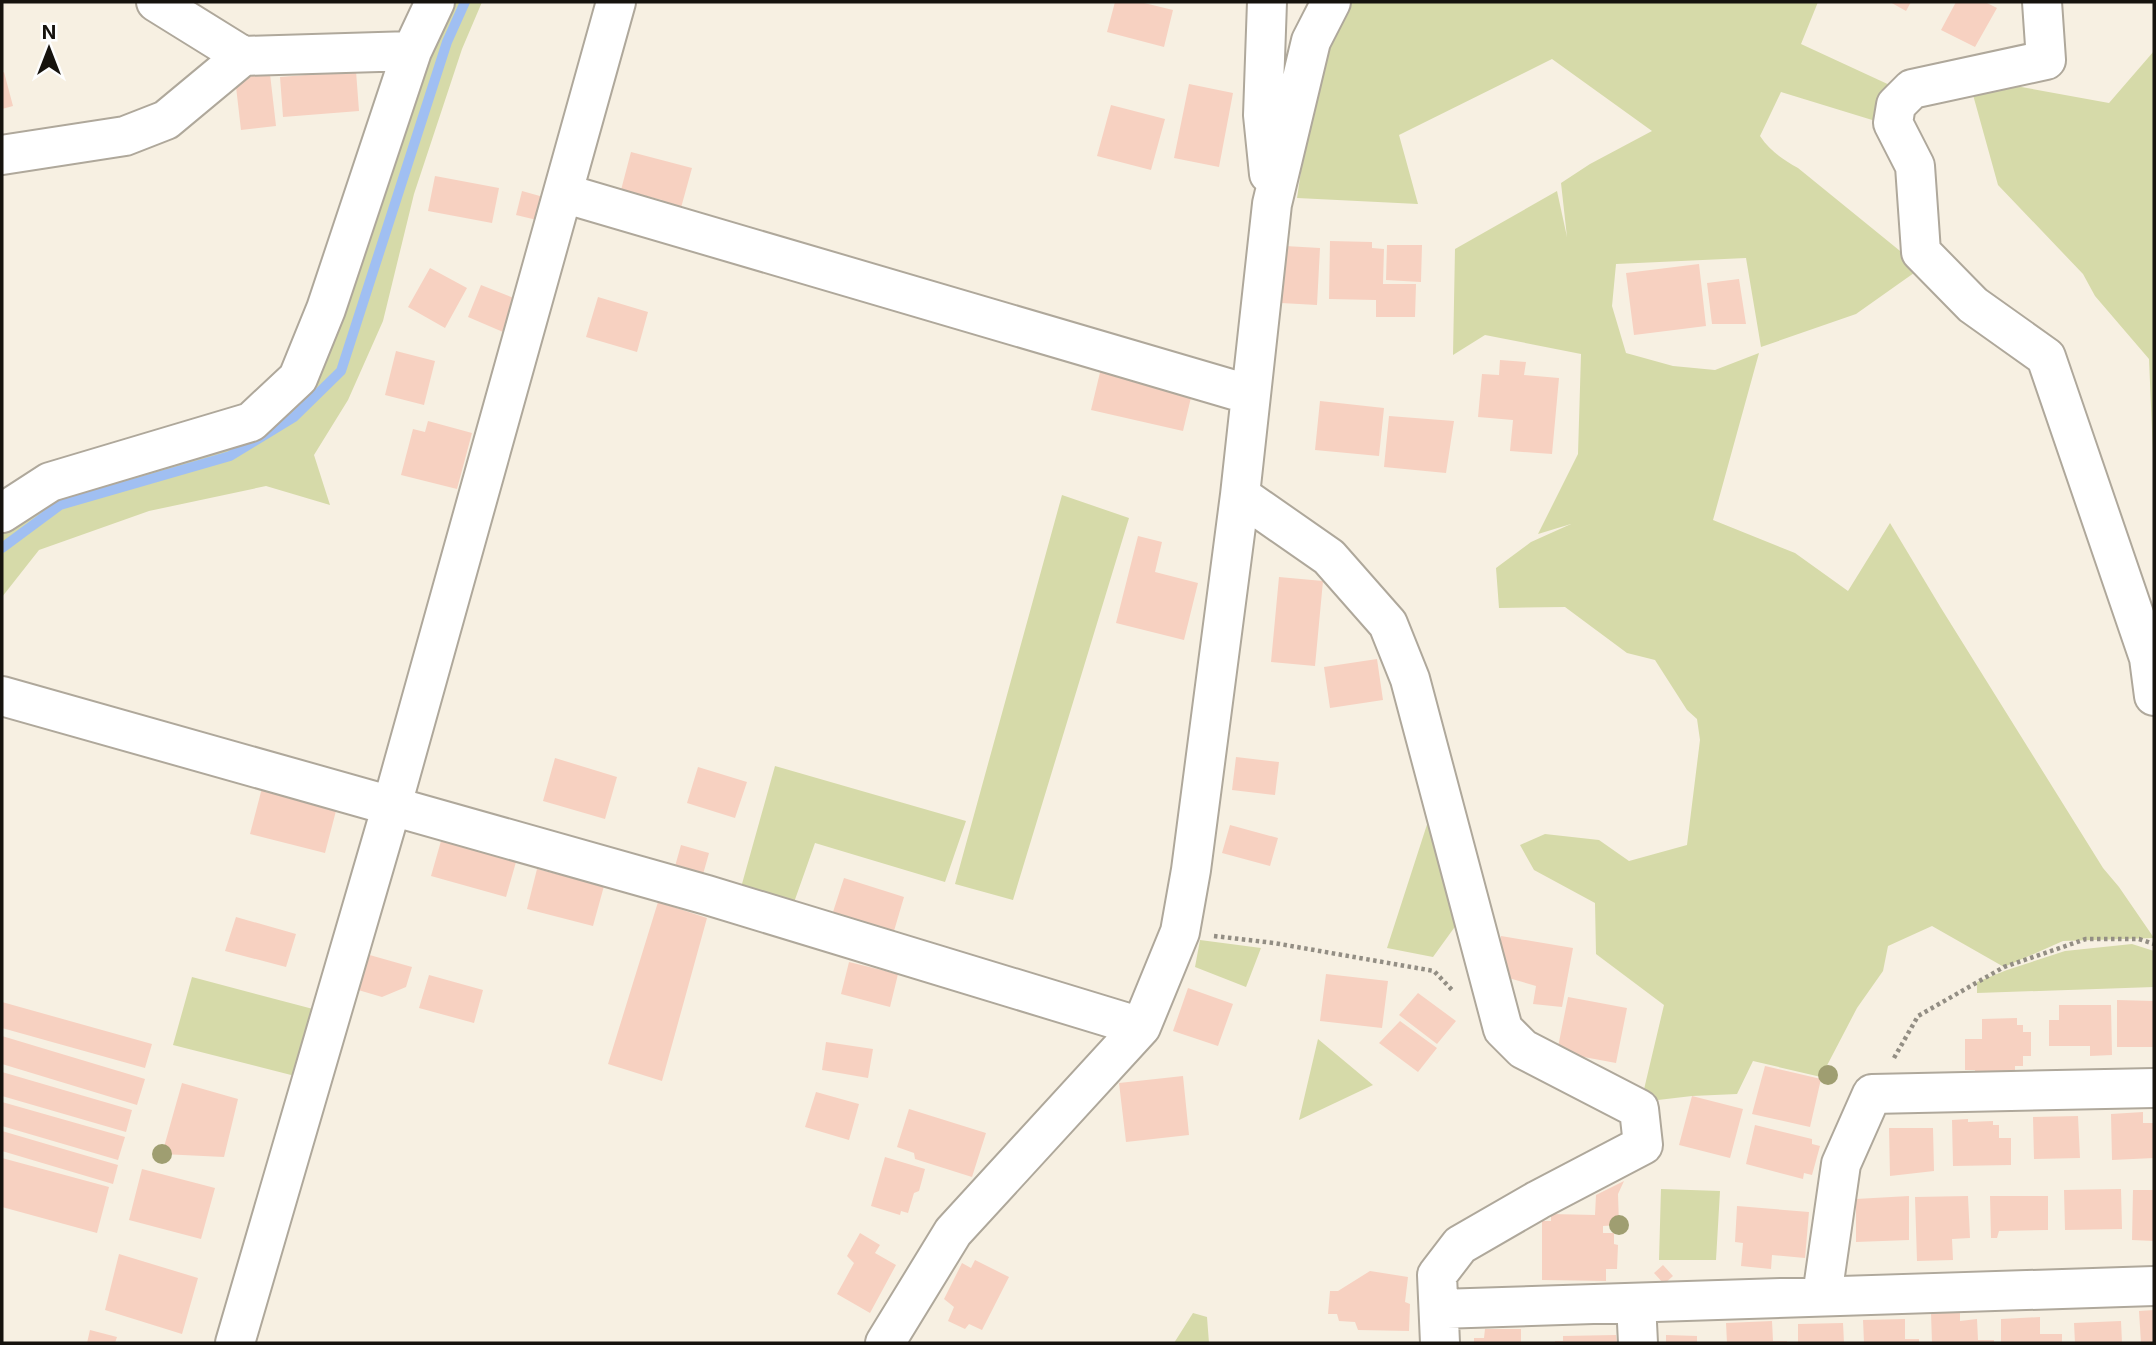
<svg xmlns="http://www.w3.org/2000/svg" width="2156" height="1345" font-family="Inter,sans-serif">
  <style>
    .green { fill: #d6daa9 }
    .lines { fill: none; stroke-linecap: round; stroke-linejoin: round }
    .stream { stroke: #a0bff2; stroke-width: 10 }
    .building { fill: #f7d1c1 }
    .minor-casing { stroke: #afa89b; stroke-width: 42 }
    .path { stroke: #938e84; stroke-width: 4.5; stroke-dasharray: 3.5 3.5; stroke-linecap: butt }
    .minor { stroke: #fff; stroke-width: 38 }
    .tree { fill: #9f9e71 }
  </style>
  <rect width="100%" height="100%" fill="#f7f0e2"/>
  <path class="green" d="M435 2H482L462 49 414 194 383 321 348 400 314 455 330 505 266 486 149 511 39 550 2 597V517L251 422 298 378Z
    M1347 2H1818L1801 44 1894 87 1882 123 1781 92 1760 136C1770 151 1782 159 1798 168L1921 268 1856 314 1761 347 1746 258 1616 264 1612 306 1626 353 1673 366 1715 370 1759 353 1713 520 1795 553 1848 591 1890 523 1941 608 2103 868 2119 887 2154 938 2063 941 2004 967 1932 926 1888 946 1883 971 1857 1008 1821 1077 1753 1061 1737 1094 1692 1096 1641 1102 1664 1005 1596 954 1595 903 1534 870 1520 845 1545 834 1599 840 1629 861 1687 845 1700 740 1697 719 1687 710 1655 660 1627 653 1565 607 1499 608 1496 568 1531 542 1571 524 1538 534 1578 454 1581 354 1485 335 1453 355 1455 249 1557 191 1567 237 1561 183 1590 164 1652 131 1552 59 1399 135 1418 204 1297 198 1320 43Z
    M2154 51V477L2149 359 2095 296 2083 274 1998 185 1970 84 1988 81 2109 103Z
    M1062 495 1129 518 1013 900 955 884Z
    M775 766 966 821 945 882 815 843 792 908 740 891Z
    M1433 806 1462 917 1433 957 1387 948Z
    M1200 940 1261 948 1246 987 1195 967Z
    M2132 944 2154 951V987L1977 993V982L2007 970 2065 951Z
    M192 977 313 1009 295 1076 173 1045Z
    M1318 1039 1373 1085 1299 1120Z
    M1661 1189 1720 1191 1716 1260H1659Z
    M1193 1313 1207 1317 1209 1343H1174Z"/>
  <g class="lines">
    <path class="stream" d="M2 548 60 505 230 456 294 417 341 371 447 42 465 2"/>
  </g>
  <path class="building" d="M1115 2H1140L1173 10 1164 47 1107 32Z
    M1890 2H1911L1906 11Z
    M1956 2H1985L1997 8 1975 47 1941 30Z
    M356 71 359 111 283 117 280 77Z
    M4 72 13 106 2 109V73Z
    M270 74 276 126 241 130 235 78Z
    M1189 84 1233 93 1219 167 1174 158Z
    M1111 105 1165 119 1151 170 1097 156Z
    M631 152 692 168 679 215 660 210 662 200 621 190Z
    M435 176 499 188 492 223 428 211Z
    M522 191 547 198 541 221 516 215Z
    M1330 241 1372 242V248L1384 249 1383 284H1416L1415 317H1376V300L1329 299Z
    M1387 245H1422L1421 282 1386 280Z
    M1285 246 1320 248 1317 305 1281 303Z
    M1699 264 1706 326 1634 335 1626 273Z
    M430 268 467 288 445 328 408 307Z
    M1739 279 1746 324H1712L1707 283Z
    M481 285 516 299 503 332 468 317Z
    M598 297 648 312 637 352 586 337Z
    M396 351 435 361 424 405 385 395Z
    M1103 360 1194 385 1183 431 1091 410Z
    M1500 360 1526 362 1524 375 1559 378 1552 454 1510 451 1513 420 1478 417 1482 374 1499 375Z
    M1320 401 1384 408 1379 456 1315 450Z
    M1389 416 1454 421 1446 473 1384 467Z
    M428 421 472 433 457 489 401 475 413 429 425 432Z
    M1138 536 1162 542 1155 572 1198 583 1184 640 1116 623Z
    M1279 577 1323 581 1315 666 1271 662Z
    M1377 659 1383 700 1330 708 1324 667Z
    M1236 757 1279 762 1275 795 1232 790Z
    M555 758 617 777 605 819 543 801Z
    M698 767 747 782 735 818 687 803Z
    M262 788 337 807 325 853 250 834Z
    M1230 825 1278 838 1270 866 1222 853Z
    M443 834 518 855 506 897 431 876Z
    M681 845 709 853 702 878 674 870Z
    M537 869 604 886 593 926 527 909Z
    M844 878 904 897 894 931 833 912Z
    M658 902 707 918 662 1081 608 1064Z
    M236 917 296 934 286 967 225 951Z
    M1501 936 1573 948 1562 1007 1533 1004 1536 986 1495 974Z
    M359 952 412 967 406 987 382 997 348 987Z
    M849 962 898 974 890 1007 841 994Z
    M1326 974 1388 981 1382 1028 1320 1021Z
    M429 975 483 990 474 1023 419 1008Z
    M1188 988 1233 1004 1218 1046 1173 1031Z
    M1418 993 1456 1021 1437 1044 1399 1015Z
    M1568 997 1627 1008 1616 1063 1557 1052Z
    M2117 1000 2154 1001V1047H2117Z
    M2 1002 152 1044 145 1068 2 1028Z
    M2059 1005H2111L2112 1055 2090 1056V1046H2049V1020H2059Z
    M2017 1018V1025H2023V1032H2031V1056H2023V1066H2015V1073L1975 1074V1070H1965V1039H1982V1019Z
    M1400 1021 1437 1048 1418 1072 1379 1043Z
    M2 1036 145 1079 137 1105 2 1064Z
    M826 1042 873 1049 868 1078 822 1070Z
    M1765 1066 1821 1079 1810 1127 1752 1114Z
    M2 1072 132 1110 126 1132 2 1096Z
    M1183 1076 1189 1135 1126 1142 1119 1083Z
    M182 1083 238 1099 224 1157 162 1154Z
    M816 1092 859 1104 849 1140 805 1127Z
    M1692 1096 1743 1109 1730 1158 1679 1145Z
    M2 1102 125 1137 118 1160 2 1126Z
    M909 1109 986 1133 972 1177 915 1159 914 1153 897 1147Z
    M2143 1112V1123H2154V1158L2112 1160 2111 1114Z
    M2078 1116 2080 1158 2034 1159 2033 1117Z
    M1968 1119V1122L1993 1121V1125H1999V1138H2011V1165L1953 1166 1952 1120Z
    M1755 1125 1812 1139V1144L1820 1146 1812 1175 1804 1173 1803 1179 1746 1164Z
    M1889 1128H1933L1934 1171 1890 1176Z
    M2 1131 118 1165 113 1184 2 1151Z
    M885 1157 925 1169 919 1191 914 1193 908 1213 901 1211 900 1215 871 1206Z
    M2 1158 109 1187 97 1233 2 1207Z
    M142 1169 215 1188 201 1239 129 1220Z
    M1624 1181 1618 1194 1619 1225 1603 1226V1233H1614V1244L1618 1245 1617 1269H1606V1281L1542 1280V1221H1551V1214L1595 1215 1596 1195Z
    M2121 1189 2122 1229 2065 1230 2064 1190Z
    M2133 1190H2154V1241L2132 1240Z
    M1909 1196V1240L1856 1242V1199Z
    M1968 1196 1970 1238 1952 1239 1953 1260 1917 1261 1915 1197Z
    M1990 1196H2048V1230L1999 1231 1997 1238H1991Z
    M1737 1206 1809 1212 1805 1258 1772 1255 1771 1269 1741 1266 1743 1243 1735 1242Z
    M860 1233 880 1245 875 1253 896 1265 870 1313 837 1294 854 1263 847 1256Z
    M119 1254 198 1278 182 1334 105 1310Z
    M975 1260 1009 1277 982 1330 969 1324 965 1329 948 1321 954 1307 944 1299 962 1263 971 1268Z
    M1663 1265 1673 1276 1664 1284 1654 1273Z
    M1370 1271 1408 1277 1405 1302 1410 1304 1409 1331 1358 1330 1355 1322 1339 1321 1337 1314H1328L1330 1291H1338Z
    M2154 1310V1343H2141L2139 1311Z
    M1960 1311V1321L1977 1319 1978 1340H1994V1343H1932L1931 1313Z
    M2040 1317V1334H2062V1343H2001V1319Z
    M1905 1319V1339H1919V1343H1864L1863 1320Z
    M1772 1321 1773 1341H1787V1343H1727L1726 1323Z
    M2121 1321 2122 1343H2075L2074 1323Z
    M1843 1323 1844 1343H1798V1324Z
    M1485 1329H1521V1343H1474V1338H1484Z
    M90 1330 117 1337 115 1343H87Z
    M1616 1335 1617 1343H1555V1341H1563V1336Z
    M1666 1335 1697 1336V1343H1666Z"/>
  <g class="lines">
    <defs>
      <path id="minor" d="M156 2 243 56 412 51
        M1267 2 1263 115 1269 174
        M2042 2 2046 60 1912 89 1896 105 1893 123 1915 166 1921 252 1973 305 2046 357 2149 658 2154 696
        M2 155 125 136 166 120 243 56
        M563 193 1251 395
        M1240 495 1329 557 1388 624 1410 679 1503 1029 1523 1049 1639 1109 1643 1145 1538 1200 1460 1245 1437 1275 1440 1343
        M2 513 50 482 251 422 298 378 326 309 412 51 435 2
        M2 696 707 895 1141 1027
        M1822 1296 1841 1164 1872 1094 2154 1088
        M1636 1303 1638 1343
        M1439 1309 2154 1286
        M235 1343 392 805 616 2
        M885 1343 953 1232 1141 1027 1180 932 1191 870 1240 495 1272 204 1311 41 1331 2"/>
    </defs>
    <use href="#minor" class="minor-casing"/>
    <path class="path" d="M1214 936 1274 943 1434 971 1453 991
      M1894 1058 1918 1016 2004 967 2086 939H2139L2154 944"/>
    <use href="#minor" class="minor"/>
  </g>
  <g class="tree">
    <circle cx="1828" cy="1075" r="10"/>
    <circle cx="162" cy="1154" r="10"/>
    <circle cx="1619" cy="1225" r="10"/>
  </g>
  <rect width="2156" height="1345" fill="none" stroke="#16130e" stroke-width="7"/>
  <g transform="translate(49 49)" stroke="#fefefe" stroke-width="5" paint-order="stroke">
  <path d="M0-5L12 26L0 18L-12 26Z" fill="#16130e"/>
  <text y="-10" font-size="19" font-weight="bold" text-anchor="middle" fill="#16130e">N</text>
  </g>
</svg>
